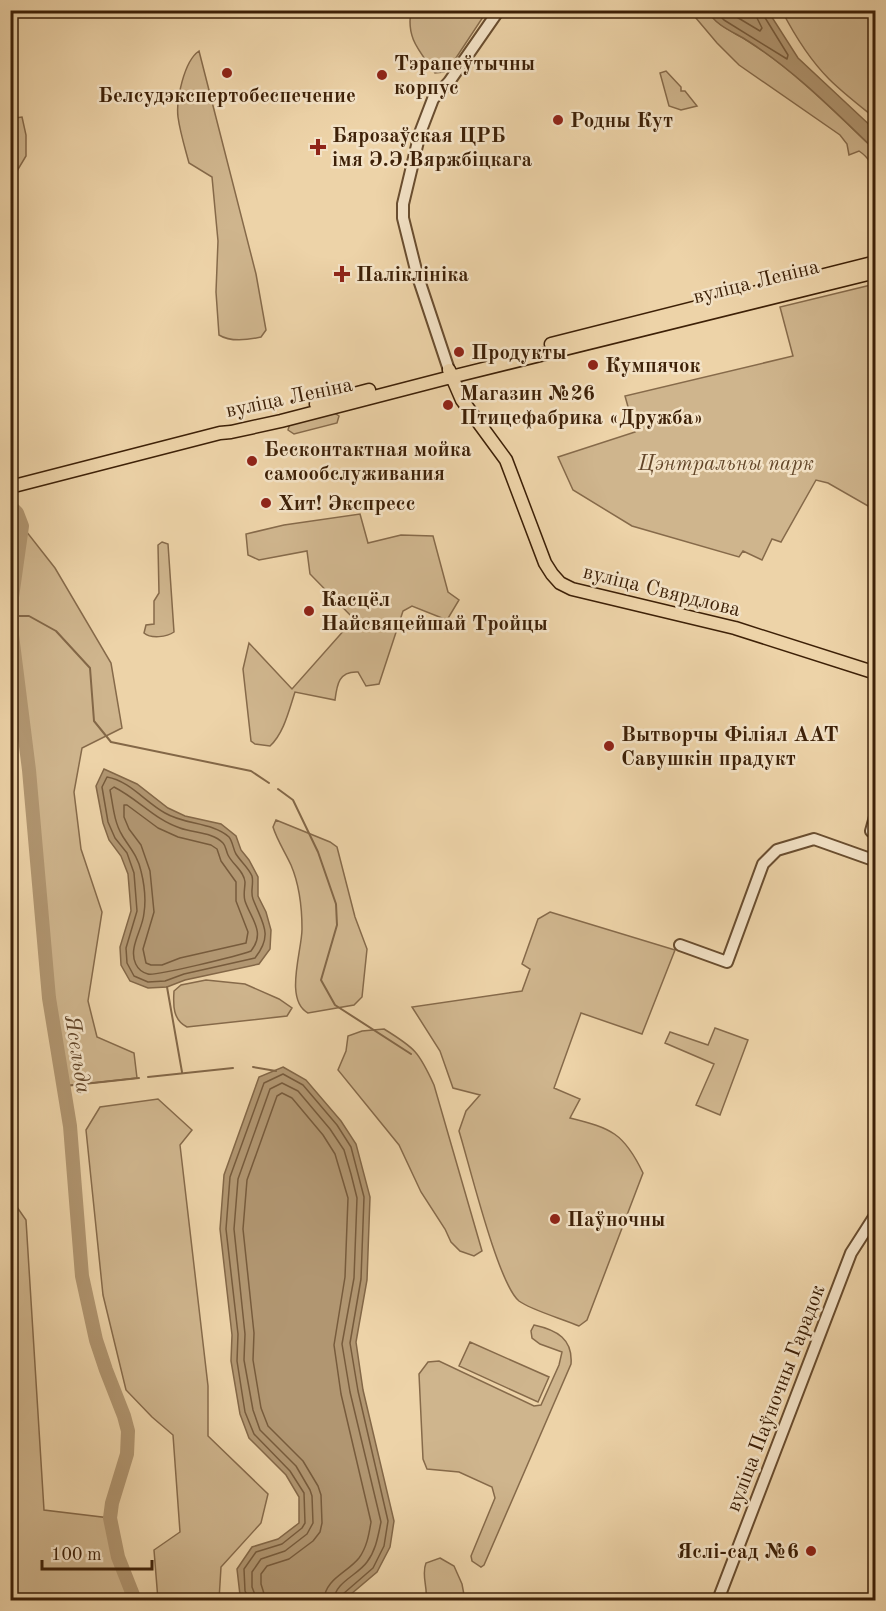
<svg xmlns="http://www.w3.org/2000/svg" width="886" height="1611" font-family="'Old Standard TT',serif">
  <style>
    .green { fill: #cfb58d; stroke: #866a4a; stroke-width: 1.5 }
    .water { fill: #b19671; stroke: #836747; stroke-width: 1.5 }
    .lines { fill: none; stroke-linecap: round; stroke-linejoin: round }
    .shore { stroke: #775b3c; stroke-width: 1.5 }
    .stream { stroke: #836747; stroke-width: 2 }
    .river { stroke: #b19671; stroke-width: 14 }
    .minor-casing { stroke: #694d2f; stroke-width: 14 }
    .major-casing { stroke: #3d2007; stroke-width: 15 }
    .minor { stroke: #f3e2c6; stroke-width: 10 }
    .major { stroke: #edd3a8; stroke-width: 12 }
    .poi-dot { fill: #8f2418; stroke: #f3e2c6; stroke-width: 2 }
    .labels { text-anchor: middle; stroke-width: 5; stroke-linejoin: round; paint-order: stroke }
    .poi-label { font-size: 21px; font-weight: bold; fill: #3d2007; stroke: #f3e2c6; text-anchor: start }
    .street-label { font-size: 21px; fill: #3d2007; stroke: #f3e2c6 }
    .park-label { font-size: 21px; font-style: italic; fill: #624528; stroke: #f3e2c6 }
    .water-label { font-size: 22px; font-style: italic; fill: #604327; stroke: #f3e2c6 }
  </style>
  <rect width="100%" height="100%" fill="#edd3a8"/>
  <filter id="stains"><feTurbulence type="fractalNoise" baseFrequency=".00333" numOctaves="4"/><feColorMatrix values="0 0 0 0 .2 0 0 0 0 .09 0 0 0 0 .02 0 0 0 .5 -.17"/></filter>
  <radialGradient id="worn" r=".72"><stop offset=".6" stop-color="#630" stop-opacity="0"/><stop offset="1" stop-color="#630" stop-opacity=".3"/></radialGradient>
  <path class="green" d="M411 11V10L487 11 450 67 444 72 435 73C420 51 406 39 411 11Z
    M690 11H708C716 26 734 32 748 41 795 71 835 112 875 150V177L871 176C873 164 868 157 859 151L849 155 847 144 840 135 739 65 717 43Z
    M782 11H875V118C860 106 843 93 829 79 809 59 795 36 782 11Z
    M199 51 256 274 266 330 261 337C248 340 230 342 219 335L216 292 218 241 212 177 189 163C185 148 180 132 178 117 176 100 184 61 199 51Z
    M666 71 681 87V91H685L697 106 681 110 669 106 660 73Z
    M22 117 26 135V156L11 181V122L15 118Z
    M875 284V510L828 483 816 480 781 542 772 539 762 560 743 551 739 557 632 526 573 490 558 457 635 432 625 396 793 356 780 307Z
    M333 412 339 416 337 423 294 434 288 430 290 423Z
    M10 506 17 513 22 526 55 568 111 663 122 728 82 748 74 792 81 849 102 912 88 1001 97 1037 134 1053 137 1078 65 1086 49 998 29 770 14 652 11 651Z
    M360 514 368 543 401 535 433 536 448 592 459 600 447 620 412 606 403 611 379 684 366 686 358 672C339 671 337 684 335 700L295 692C289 710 284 733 270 746L255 744 251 741 243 669 249 643 292 689 354 619 310 574 307 551 259 560 248 555 246 534 284 525Z
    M162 542 168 544 174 632C167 637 151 639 144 633L146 625 154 624V601L159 593 158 545Z
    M276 820 330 842 337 847 355 917 367 949 362 997 354 1005 308 1013C284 1000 302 951 302 929 302 909 299 884 291 865 285 852 277 840 273 827Z
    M550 912 675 950 642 1034 581 1013 554 1088 580 1099 570 1118C611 1128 624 1133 643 1173L587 1320 579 1326C563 1319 531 1310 519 1301 498 1284 469 1163 459 1131L466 1111 480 1095 453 1088 440 1051 412 1007 522 991 530 969 522 964 538 919Z
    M206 980 245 984 279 999 292 1008 287 1016 187 1027C173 1020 173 1006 174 991L181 985Z
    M715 1028 748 1040 720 1115 696 1105 714 1064 665 1043 670 1032 708 1045Z
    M384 1029C415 1048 419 1052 434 1085L482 1251 474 1256 460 1251 451 1242 445 1229 421 1192 399 1145 338 1070 346 1051 348 1036 362 1031Z
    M158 1099 192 1130 180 1145 208 1386V1436L268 1494 261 1523 221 1567 219 1600H158L154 1550 180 1532 173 1435 152 1417 126 1390 103 1295 86 1130 100 1107Z
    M10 1197 26 1220 44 1510 110 1518 118 1557 135 1600H11Z
    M534 1325C557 1330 573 1339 571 1364L484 1565 481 1567 472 1561 471 1556 495 1498 492 1487 459 1472 427 1469 423 1459 419 1374 428 1362 439 1361 534 1406 541 1405 559 1365 562 1352 540 1344 532 1338 531 1331Z
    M470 1342 549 1377 538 1402 459 1366Z
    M440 1558 454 1566 462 1584 465 1600H426C428 1587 421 1575 426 1563Z"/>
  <path class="water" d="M708 11H768L798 58 875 130V150C835 112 795 71 748 41 734 32 716 26 708 11Z
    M104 769 137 784 168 808 185 816 221 824 236 836 241 850 249 860 258 877V896L266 912 271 930 270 949 259 964 185 980 167 987 148 988 130 981 121 965 120 947 131 911 128 874 121 856 109 840 103 823 96 786Z
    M283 1067 306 1080 341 1121 356 1144 370 1197 367 1280 356 1342 363 1390 394 1521 390 1547 377 1572 344 1600H246L240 1595 237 1569 252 1547 278 1539 299 1523V1497L286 1475 249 1438 240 1414 231 1361 232 1335 220 1229 224 1175 259 1077Z"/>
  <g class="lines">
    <path class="shore" d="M714 10 724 20 787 59 788 55 764 16 763 10
      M725 10 760 31 762 28 757 18 755 10
      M107 777C130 781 145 802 165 813 185 825 212 822 229 837 233 842 233 849 236 854 241 862 248 867 252 876 254 884 250 892 253 899 262 923 274 934 255 958L184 974 165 981 148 982 134 976 127 963 126 948 137 911 134 873 127 853 115 838 108 822 102 787Z
      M114 787C138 799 155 820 180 828 193 833 213 832 223 843 226 846 226 851 228 855 233 865 244 871 245 882 245 888 243 895 245 901 251 919 266 932 251 951 238 956 156 976 148 974 136 971 132 959 134 948 136 936 143 925 144 913 146 900 144 883 141 871 138 856 129 847 122 835 114 822 113 805 110 790Z
      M124 805H127L158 828 178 837 211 845 217 849 221 861 236 882V901L248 932 246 943 180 958 162 965H151L146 963 143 949 154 912 150 871 141 845 129 829 124 817Z
      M250 1600 245 1591 244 1569 256 1552 282 1544 302 1528 305 1523 304 1493 290 1471 254 1434 245 1412 237 1361 238 1334 226 1229 230 1177 264 1083 283 1074 303 1085 337 1125 351 1147 364 1197 361 1279 350 1343 358 1391 388 1521 384 1546 373 1568 343 1594 341 1600
      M257 1600 252 1587V1572L261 1559 285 1551 307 1534 313 1523 312 1496 310 1490 296 1466 260 1430 253 1410 244 1360 245 1334 234 1229 238 1179 270 1089 282 1083 298 1091 330 1129 344 1150 351 1174 357 1198 354 1278 342 1344 350 1392 381 1522C378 1536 376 1550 367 1562 358 1575 335 1582 334 1600
      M266 1600 261 1584V1574L267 1566 289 1559 313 1541 320 1532 322 1523 321 1495 318 1486 303 1461 268 1426 261 1408 253 1360 254 1333 243 1229 247 1180 277 1096 282 1093 292 1098 323 1135 335 1154 348 1198 345 1277 334 1345 341 1394 371 1522C369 1534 367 1547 359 1558 347 1573 325 1579 324 1600"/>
    <path class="stream" d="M12 616H29L56 631 90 668 94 721 111 742 251 771 269 783
      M278 789 293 800 318 852 336 904 337 925 321 980 335 1005 411 1054
      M167 987 182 1072
      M253 1067 276 1071
      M148 1077 233 1068
      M65 1086 139 1078"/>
    <path class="river" d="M10 506 17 513 22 526 12 597V635L29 770 49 998 70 1126 82 1276 96 1340 106 1370 124 1416 128 1431 127 1454 112 1503 110 1518 118 1557 135 1600"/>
    <defs>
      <path id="minor" d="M449 370 417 274 403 218V204L420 133 433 99 449 82 499 10
        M871 831 876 813
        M680 945 727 962 763 864 777 850 814 839 876 861
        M718 1600 851 1253 876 1214"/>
      <path id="major" d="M551 344 876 262
        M449 370 462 400 506 460 545 563 552 574 560 583 572 589 735 628 876 673
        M316 404 369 390
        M10 487 220 433 231 432 281 421 451 377 876 272"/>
    </defs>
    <use href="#minor" class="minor-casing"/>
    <use href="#major" class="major-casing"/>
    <use href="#minor" class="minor"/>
    <use href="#major" class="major"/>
  </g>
  <g class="poi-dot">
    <circle cx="227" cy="73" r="6"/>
    <circle cx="382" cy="75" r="6"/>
    <circle cx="558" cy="120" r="6"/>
    <path d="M315 138h6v6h6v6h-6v6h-6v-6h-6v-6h6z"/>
    <path d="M339 265h6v6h6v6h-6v6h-6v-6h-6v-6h6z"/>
    <circle cx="459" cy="352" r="6"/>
    <circle cx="593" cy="365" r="6"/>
    <circle cx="448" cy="405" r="6"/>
    <circle cx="252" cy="461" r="6"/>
    <circle cx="266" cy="503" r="6"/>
    <circle cx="309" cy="611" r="6"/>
    <circle cx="609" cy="746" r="6"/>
    <circle cx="555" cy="1219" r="6"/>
    <circle cx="811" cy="1551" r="6"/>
  </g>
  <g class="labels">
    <g class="poi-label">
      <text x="394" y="70">Тэрапеўтычны<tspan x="394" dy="24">корпус</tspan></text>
      <text x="227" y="102" text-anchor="middle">Белсудэкспертобеспечение</text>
      <text x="570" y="127">Родны Кут</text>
      <text x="332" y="142">Бярозаўская ЦРБ<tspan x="332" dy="24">імя Э.Э.Вяржбіцкага</tspan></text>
      <text x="356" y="281">Паліклініка</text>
      <text x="471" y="359">Продукты</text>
      <text x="605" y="372">Кумпячок</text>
      <text x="460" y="400">Магазин №26<tspan x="460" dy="24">Птицефабрика «Дружба»</tspan></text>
      <text x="264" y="456">Бесконтактная мойка<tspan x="264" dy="24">самообслуживания</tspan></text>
      <text x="278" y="510">Хит! Экспресс</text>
      <text x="321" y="606">Касцёл<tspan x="321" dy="24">Найсвяцейшай Тройцы</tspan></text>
      <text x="621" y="741">Вытворчы Філіял ААТ<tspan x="621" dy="24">Савушкін прадукт</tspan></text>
      <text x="567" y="1226">Паўночны</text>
      <text x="799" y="1558" text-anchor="end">Яслі-сад №6</text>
    </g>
    <g class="street-label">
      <text transform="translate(756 281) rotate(-14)" y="7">вуліца Леніна</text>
      <text transform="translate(289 397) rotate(-12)" y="7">вуліца Леніна</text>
      <text transform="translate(662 590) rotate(14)" y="7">вуліца Свярдлова</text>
      <text transform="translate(775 1398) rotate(-69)" y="7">вуліца Паўночны Гарадок</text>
    </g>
    <g class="park-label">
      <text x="726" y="470">Цэнтральны парк</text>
    </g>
    <g class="water-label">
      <text transform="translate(79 1054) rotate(81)" y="8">Ясельда</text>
    </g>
  </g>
  <rect width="886" height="1611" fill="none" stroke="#edd3a8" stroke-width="36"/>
  <rect x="12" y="12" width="862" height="1587" fill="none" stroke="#3d2007" stroke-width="3"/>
  <rect x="18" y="18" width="850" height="1575" fill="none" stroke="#3d2007" stroke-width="1.5"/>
  <path d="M42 1560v9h110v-9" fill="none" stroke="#3d2007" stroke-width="3"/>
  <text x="51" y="1560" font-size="18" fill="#3d2007" stroke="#f3e2c6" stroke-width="4.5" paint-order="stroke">100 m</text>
  <rect width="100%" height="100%" filter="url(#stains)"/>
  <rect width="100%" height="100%" fill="url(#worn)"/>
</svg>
